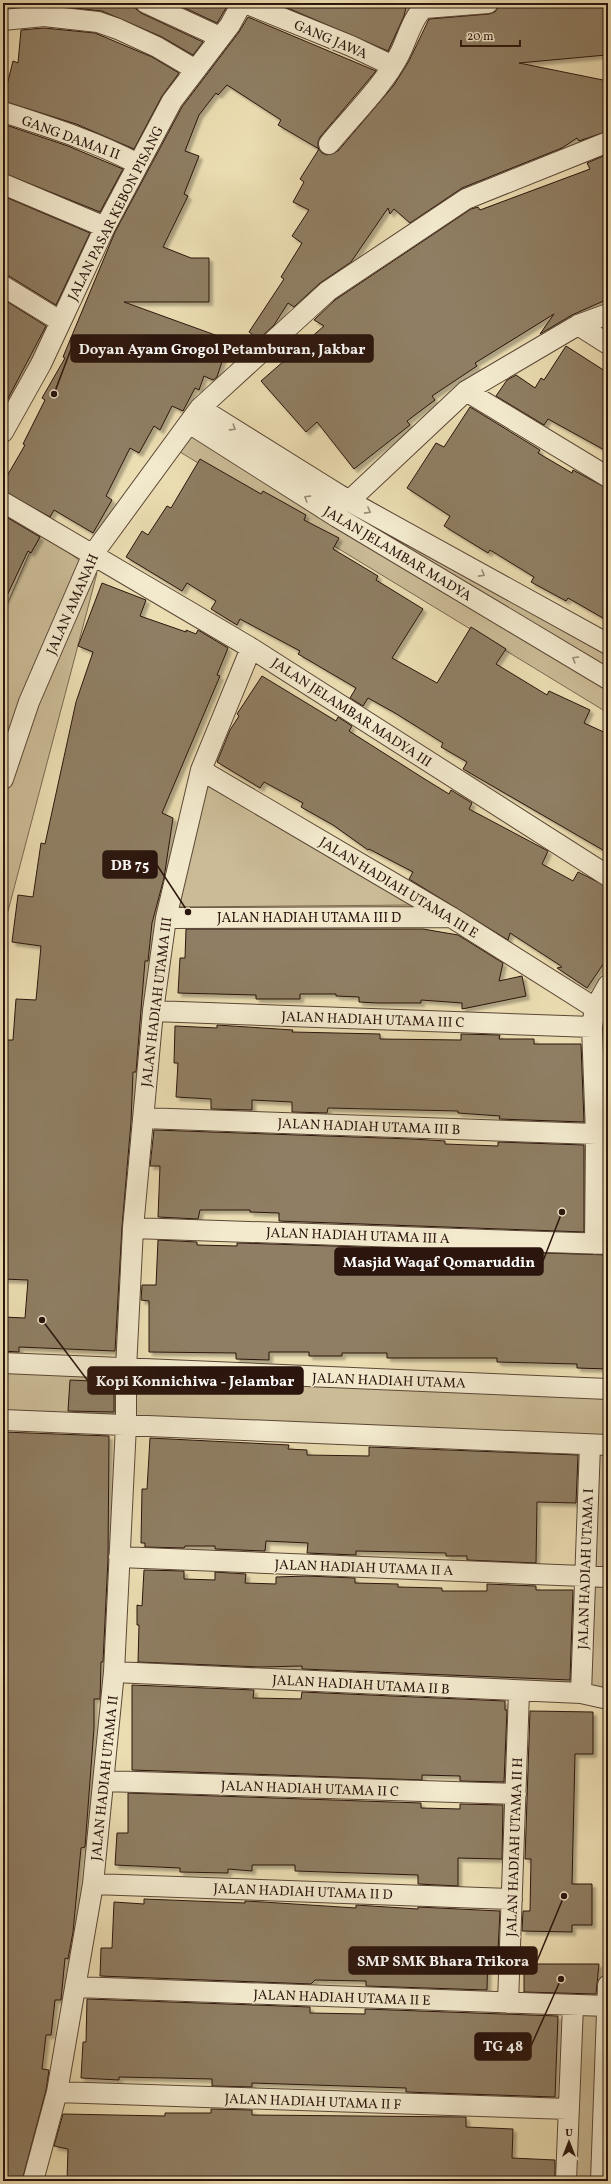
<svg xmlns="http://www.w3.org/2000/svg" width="611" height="2184" font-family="Vollkorn,serif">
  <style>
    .green { fill: #cbbc97; stroke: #7b6852 }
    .building { fill: #8f7e63; stroke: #2b150d; filter: url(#shadow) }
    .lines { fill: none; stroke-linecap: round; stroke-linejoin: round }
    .street-casing { stroke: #5b4736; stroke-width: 22 }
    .street { stroke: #f3eace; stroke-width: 20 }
    .oneway { stroke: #998a77 }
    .labels { text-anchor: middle; stroke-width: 3; stroke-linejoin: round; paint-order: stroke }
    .street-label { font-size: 14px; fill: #2b150d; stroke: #f3eace }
    .leader { fill: none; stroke: #2b150d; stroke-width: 1.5 }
    .callout-dot { fill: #2b150d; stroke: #f3eace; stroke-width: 1.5 }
    .callout { fill: #2b150d; stroke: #2b150d; stroke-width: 1.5 }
    .callout-label { font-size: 15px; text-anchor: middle; font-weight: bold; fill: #fff }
  </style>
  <defs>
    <filter id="shadow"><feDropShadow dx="3.5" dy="3.5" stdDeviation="1" flood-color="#0004"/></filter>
  </defs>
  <rect width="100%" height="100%" fill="#ecdeb3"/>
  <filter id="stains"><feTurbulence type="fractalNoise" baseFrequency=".005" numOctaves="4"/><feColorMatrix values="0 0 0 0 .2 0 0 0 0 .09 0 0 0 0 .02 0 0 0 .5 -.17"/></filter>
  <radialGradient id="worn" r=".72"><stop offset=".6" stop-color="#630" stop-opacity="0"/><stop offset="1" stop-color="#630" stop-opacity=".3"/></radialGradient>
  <path class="green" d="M205 405 608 638V713L180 452Z
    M39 531 97 573 3 930V614Z
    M206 784 414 905 176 907Z
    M608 1013V1239H599L605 1018Z
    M3 1366 608 1389V1441L3 1415Z
    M593 1449H608V1689L586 1684Z
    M580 2012H601L596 2181H574Z"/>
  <path class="building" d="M23 3H135L136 9 141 13 203 42 193 55 162 37 102 11 45 5 23 6Z
    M174 3H229L217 23Z
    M276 3H407L404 16 388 51Z
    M531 3H608L606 55 519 63 608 81V131L579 141 577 138 562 148 462 188 410 223 394 209 390 214 388 208 351 262 320 283 294 307 288 303 274 325 259 339 249 332 284 279 281 277 302 243 292 236 309 210 293 202 304 182 300 179 319 149 278 125 281 120 227 85 218 95 216 93 199 115 185 151 199 156 184 194 188 196 163 247 191 258H209V302H124L229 340 217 377 213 380 204 376 199 390 195 388 183 411 172 406 160 430 154 426 139 453 130 448 106 496 112 500 93 533 54 510 50 517 3 491V483L25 445 23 444 45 400 42 398 65 358 63 357 115 232 182 107 239 32 248 17 376 71 320 137 318 142V148L322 153 327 155 338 151 394 85 409 61 429 19 489 14 495 12 499 6Z
    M44 28 95 33 152 57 179 73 162 96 134 149 76 124 3 101 13 61 18 63 21 30Z
    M3 124 68 146 123 169 100 212 3 173Z
    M608 154V299L572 315 540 334 554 314 475 363 477 366 432 396 435 400 407 421 410 425 354 469 317 422 306 432 261 381 324 326 314 320 335 300 471 209 478 207 480 210 590 169 587 163Z
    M3 196 90 233 56 305 9 276 3 275Z
    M3 299 46 326 3 408Z
    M566 346 608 373V452L548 419 544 425 496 396 507 380 516 375 535 388 541 378 544 380Z
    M470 407 532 445 540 450 538 453 572 473 573 470 608 489V621L568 598 566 601 531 582 534 577 490 550 488 553 444 526 450 516 407 488 436 443 444 447Z
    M200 459 261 494 263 491 306 515 304 520 339 538 333 549 378 576 376 580 423 609 392 658 437 683 471 627 506 649 496 664 547 695 549 691 590 710 584 723 608 734V853L463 769 467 762 441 747 443 743 395 713 368 698 363 706 350 698 356 688 298 654 300 651 240 619 237 625 211 609 216 601 187 583 182 591 126 557 142 531 148 535 167 506 171 508Z
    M3 515 40 537 31 553 28 551 3 604Z
    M102 583 146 600 140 616 186 632V630L196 634 198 630 228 648 217 675 220 676 162 813 173 818 164 878 152 923 148 961H145L136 1072H133L131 1122 122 1227 115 1351 19 1347V1352L3 1351V1317L25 1318 28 1280 3 1279V1064L5 1040H13L16 999 36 1000 41 946 12 942 18 895 33 897 41 843 45 844 76 702 93 652 78 646Z
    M262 676 336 721 338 717 352 726 349 731 423 778 449 794 451 790 472 803 469 809 548 851 542 864 573 881 578 872 608 887V957L587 988 557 968 562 967 558 964 510 933 508 940 409 879 413 872 369 849 368 850 333 825 301 807 303 803 264 782 260 788 217 762 230 730 239 716 237 714Z
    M186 929H423L458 935 503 963 499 981 522 976 526 996 462 1009V1003L421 1000V1003H377L359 1002V997L336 996V994H300V999H256V995L178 993 180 958H185Z
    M217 1025 293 1030 292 1032 380 1034V1039L461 1040V1034L500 1035 499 1039H534V1044H581L584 1122 499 1119 500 1116 458 1113V1111L328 1108 327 1113 292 1112V1102L252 1100V1110L211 1109V1099L176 1097 178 1063H174L175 1026 217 1028Z
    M154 1130 412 1139 445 1141V1144L498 1146V1142L584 1145V1232L279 1221V1213L250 1212V1210H200L198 1219 158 1217 160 1166H150Z
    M158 1240 197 1242V1245L237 1246V1243H240L608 1255V1369L577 1368V1364L497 1362V1358H387V1353H342V1356H309V1352H269V1360L236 1359V1353L149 1352V1301L141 1300 142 1285H156Z
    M70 1380 114 1382V1412L68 1411Z
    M3 1432 109 1436 108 1559 103 1662H101L100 1699H94V1728L85 1847 81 1848 73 1932 68 1959 65 1958 61 2000H55L51 2035H46L42 2069 49 2070 46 2090 22 2181H3Z
    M150 1438 289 1445 288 1449 307 1450V1455L369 1456V1447L578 1455 576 1503 537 1502 536 1563 467 1560V1556H446V1553L356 1551V1555L307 1553 308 1543 266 1541 265 1551 215 1549V1546H185L184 1548 145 1547V1543H141L142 1489H147Z
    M144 1570 184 1571V1579L215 1580V1572L246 1574 245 1583 276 1584V1577L307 1576 355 1578V1583L398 1584V1587L442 1588V1591H487V1584L536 1586V1590H573L570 1680 302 1669V1666L261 1667 138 1662 139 1625H137V1605L142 1606Z
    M132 1685 254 1690 253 1698 301 1699 302 1692 505 1701V1710H507L504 1782 460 1781V1776L422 1775V1780L132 1770Z
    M530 1711 593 1712V1754H575L572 1884H592V1925H572V1932L522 1931 523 1911H530L531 1859H525Z
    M128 1793 421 1803V1808L460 1809V1804L503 1805 502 1859 458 1858V1886L418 1884V1875L295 1871V1865H252V1871L228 1869V1873L180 1872V1868L115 1865 117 1833H128Z
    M144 1899 245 1903V1901L263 1902 356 1908V1905L418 1909V1907L500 1911 498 1951H488L487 1990 366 1986V1981L315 1980 311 1984 100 1976 101 1948H112L114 1902 144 1904Z
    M524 1964H599L596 1994 524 1992Z
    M87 1999 310 2007V2013L365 2014V2009L558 2016 555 2097 406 2092V2088L252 2083V2087L212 2086V2079L119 2077V2080L81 2078 83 2042H86Z
    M211 2109 252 2110V2115L466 2117V2127L513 2129 512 2158 555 2160V2181L67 2180 68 2149 54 2146 63 2114 165 2116V2113H211Z"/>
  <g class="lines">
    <defs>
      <path id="street" d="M146 3 220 37
        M245 3 351 46 393 66
        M3 20 44 16 98 22 118 29 157 47 196 70
        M3 112C49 127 95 141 138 164
        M329 144C351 117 384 85 399 55 406 43 413 14 425 8L488 3
        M3 184 105 227
        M3 286 60 321
        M578 325 608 344
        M466 391 608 477
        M200 408 349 501 608 644
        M189 423 337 517 608 679
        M3 432 41 364 105 227 172 101 230 25 242 3
        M349 501 466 391 578 325 608 314
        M3 502 251 648 608 876
        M201 770 451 917 595 1008
        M3 779 29 702 93 554 200 408 328 291 466 199 608 142
        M166 918 451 917
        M153 1011 592 1027
        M143 1118 596 1134
        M133 1228 608 1244
        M595 1244 596 1134 592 1027 595 1008 608 985
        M3 1363 608 1389
        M3 1420 608 1445
        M119 1557 608 1577
        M114 1672 581 1693 608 1699
        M581 1693 590 1445
        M104 1781 516 1794
        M93 1884 512 1899
        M76 1987 607 2006
        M508 2003 519 1692
        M57 2092 568 2109
        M33 2181 57 2092 93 1884 114 1672 126 1425V1369L133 1228 153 1011 166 918 201 770 251 648
        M566 2181 573 2005
        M601 2181 608 1985"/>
    </defs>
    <use href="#street" class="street-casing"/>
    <use href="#street" class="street"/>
  </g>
  <defs><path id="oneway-chevron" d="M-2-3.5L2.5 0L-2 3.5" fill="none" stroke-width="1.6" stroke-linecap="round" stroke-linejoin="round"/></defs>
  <g class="oneway">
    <use href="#oneway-chevron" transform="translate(233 428) rotate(32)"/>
    <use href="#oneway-chevron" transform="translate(307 498) rotate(-148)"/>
    <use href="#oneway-chevron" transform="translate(368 511) rotate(29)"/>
    <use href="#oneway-chevron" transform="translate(482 574) rotate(29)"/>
    <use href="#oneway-chevron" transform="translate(575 659) rotate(-149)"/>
  </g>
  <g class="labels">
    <g class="street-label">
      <text transform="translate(331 39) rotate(23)" y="5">GANG JAWA</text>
      <text transform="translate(71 137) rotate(20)" y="5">GANG DAMAI II</text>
      <text transform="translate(115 213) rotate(-63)" y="5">JALAN PASAR KEBON PISANG</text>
      <text transform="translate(398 553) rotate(31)" y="5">JALAN JELAMBAR MADYA</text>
      <text transform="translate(72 604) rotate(-66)" y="5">JALAN AMANAH</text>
      <text transform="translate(352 712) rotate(33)" y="5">JALAN JELAMBAR MADYA III</text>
      <text transform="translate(399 887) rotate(31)" y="5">JALAN HADIAH UTAMA III E</text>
      <text x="309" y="922">JALAN HADIAH UTAMA III D</text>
      <text transform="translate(156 1002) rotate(-83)" y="5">JALAN HADIAH UTAMA III</text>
      <text transform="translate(373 1019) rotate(2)" y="5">JALAN HADIAH UTAMA III C</text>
      <text transform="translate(369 1126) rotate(2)" y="5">JALAN HADIAH UTAMA III B</text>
      <text transform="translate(358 1235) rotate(2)" y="5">JALAN HADIAH UTAMA III A</text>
      <text transform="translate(389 1380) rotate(2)" y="5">JALAN HADIAH UTAMA</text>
      <text transform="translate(364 1567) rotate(2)" y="5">JALAN HADIAH UTAMA II A</text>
      <text transform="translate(585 1569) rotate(-88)" y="5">JALAN HADIAH UTAMA I</text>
      <text transform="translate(361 1684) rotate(3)" y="5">JALAN HADIAH UTAMA II B</text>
      <text transform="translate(104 1778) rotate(-84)" y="5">JALAN HADIAH UTAMA II</text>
      <text transform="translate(310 1788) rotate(2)" y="5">JALAN HADIAH UTAMA II C</text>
      <text transform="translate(514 1847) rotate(-88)" y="5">JALAN HADIAH UTAMA II H</text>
      <text transform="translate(303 1891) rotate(2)" y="5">JALAN HADIAH UTAMA II D</text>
      <text transform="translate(342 1997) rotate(2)" y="5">JALAN HADIAH UTAMA II E</text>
      <text transform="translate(313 2101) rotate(2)" y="5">JALAN HADIAH UTAMA II F</text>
    </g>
  </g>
  <path class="leader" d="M54 394L71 349M188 912L157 865M562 1212L543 1261M42 1320L88 1381M564 1896L537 1961M561 1979L531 2046"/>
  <g class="callout-dot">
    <circle cx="54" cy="394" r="4"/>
    <circle cx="188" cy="912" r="4"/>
    <circle cx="562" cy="1212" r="4"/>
    <circle cx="42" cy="1320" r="4"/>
    <circle cx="564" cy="1896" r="4"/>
    <circle cx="561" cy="1979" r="4"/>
  </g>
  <g class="callout">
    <rect x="71" y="335" width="302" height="27" rx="4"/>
    <rect x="103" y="851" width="54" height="27" rx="4"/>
    <rect x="335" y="1248" width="208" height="27" rx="4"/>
    <rect x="88" y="1367" width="215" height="27" rx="4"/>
    <rect x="349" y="1947" width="188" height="27" rx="4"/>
    <rect x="475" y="2033" width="56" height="27" rx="4"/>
  </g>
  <g class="callout-label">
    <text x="222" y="354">Doyan Ayam Grogol Petamburan, Jakbar</text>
    <text x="130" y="870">DB 75</text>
    <text x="439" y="1267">Masjid Waqaf Qomaruddin</text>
    <text x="195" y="1386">Kopi Konnichiwa - Jelambar</text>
    <text x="443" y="1966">SMP SMK Bhara Trikora</text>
    <text x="503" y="2051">TG 48</text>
  </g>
  <rect width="611" height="2184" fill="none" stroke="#ecdeb3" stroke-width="16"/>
  <rect x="4" y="4" width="603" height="2176" fill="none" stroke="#2b150d" stroke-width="2"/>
  <rect x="8" y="8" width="595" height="2168" fill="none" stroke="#2b150d"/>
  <g transform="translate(569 2142)" stroke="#f3eace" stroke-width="3" paint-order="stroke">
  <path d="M0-3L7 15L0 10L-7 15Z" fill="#2b150d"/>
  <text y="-6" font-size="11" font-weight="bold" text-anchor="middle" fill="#2b150d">U</text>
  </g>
  <path d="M461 40v6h59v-6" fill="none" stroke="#2b150d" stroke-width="2"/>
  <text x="467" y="40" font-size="12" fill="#2b150d" stroke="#f3eace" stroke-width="3" paint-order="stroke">20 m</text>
  <rect width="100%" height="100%" filter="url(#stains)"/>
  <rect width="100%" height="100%" fill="url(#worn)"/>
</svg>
